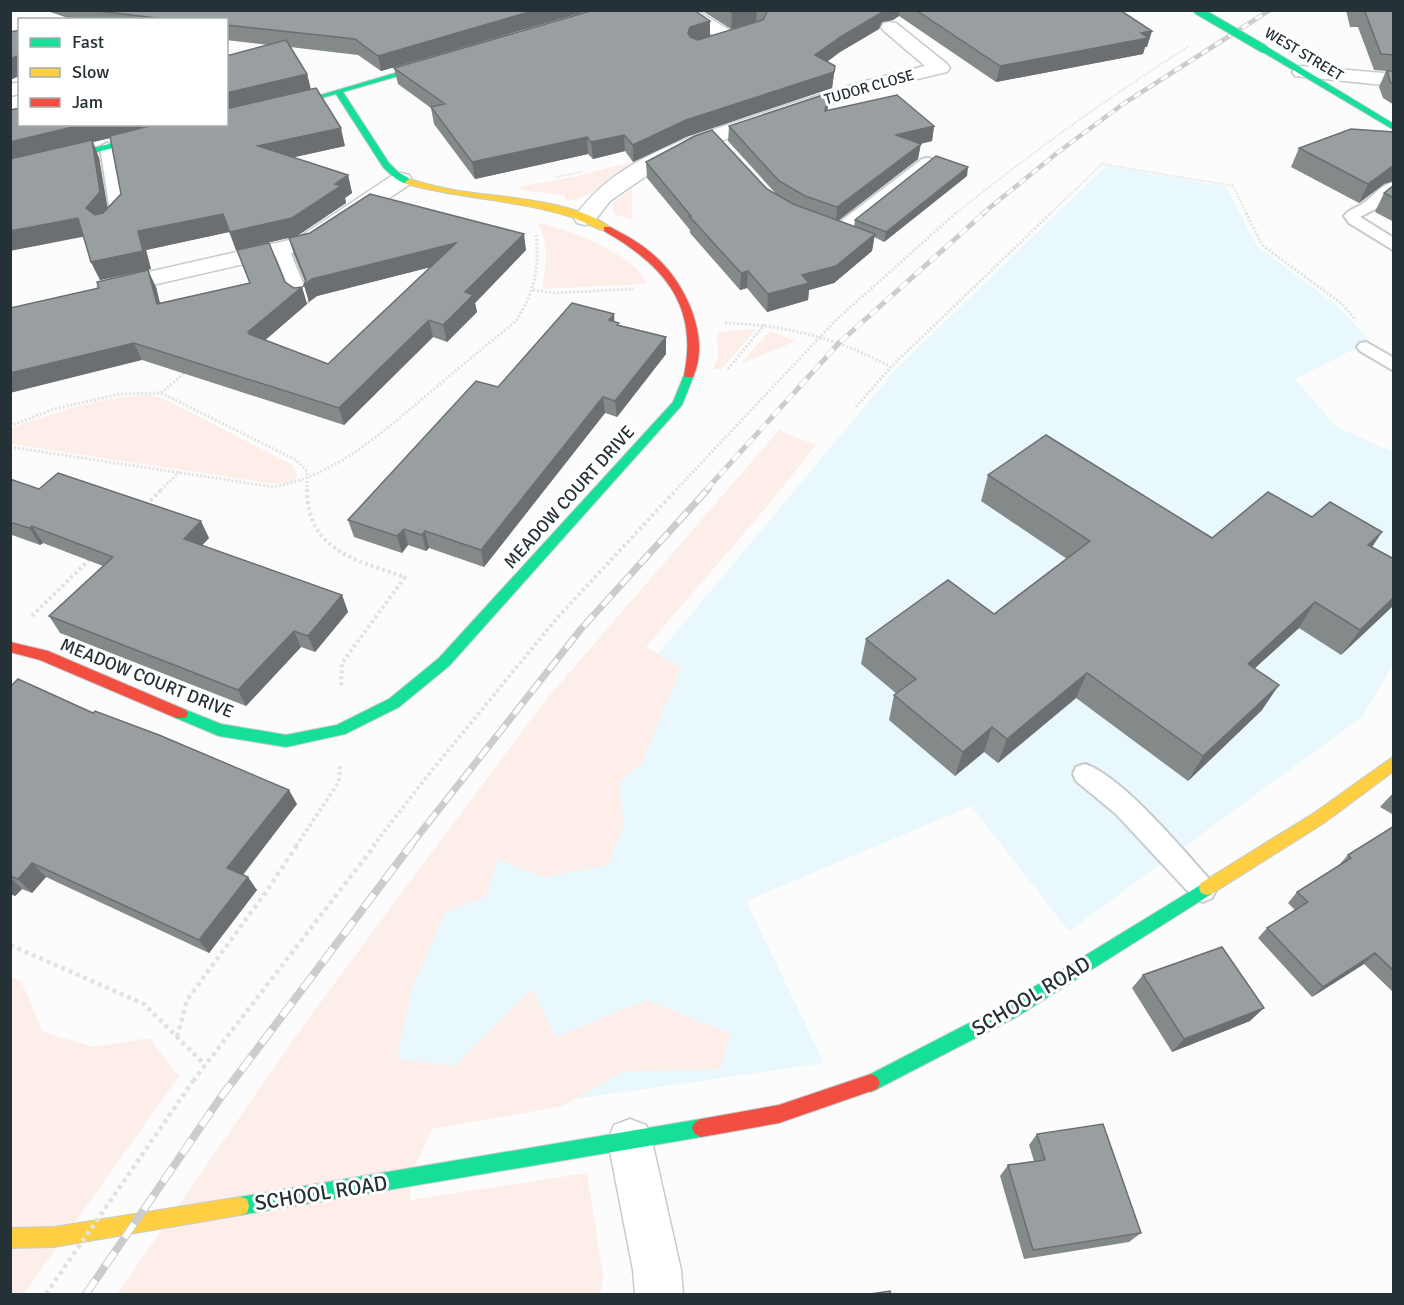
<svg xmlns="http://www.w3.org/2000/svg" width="1404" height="1305" font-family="Signika,sans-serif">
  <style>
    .built { fill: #e9f8fd }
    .green { fill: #feeeea }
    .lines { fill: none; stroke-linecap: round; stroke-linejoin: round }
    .lane-casing { stroke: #c6ccce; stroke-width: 4 }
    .street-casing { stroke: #c6ccce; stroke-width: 3 }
    .fast-casing { stroke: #c6ccce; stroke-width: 2 }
    .slow-casing { stroke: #c6ccce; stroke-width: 2 }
    .jam-casing { stroke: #c6ccce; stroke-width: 2 }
    .path-far3 { stroke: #e1e2e2; stroke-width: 2; stroke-dasharray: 1.5 1.5; stroke-linecap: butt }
    .path-far2 { stroke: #e1e2e2; stroke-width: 3; stroke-dasharray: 2 2; stroke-linecap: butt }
    .path-far1 { stroke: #e1e2e2; stroke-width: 4; stroke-dasharray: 3 3; stroke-linecap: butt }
    .path { stroke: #e1e2e2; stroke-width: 4.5; stroke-dasharray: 4 4; stroke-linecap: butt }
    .lane { fill: #fff; fill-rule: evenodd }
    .street { fill: #fff; fill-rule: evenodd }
    .fast { fill: #16e098; fill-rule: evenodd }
    .slow { fill: #ffcf43; fill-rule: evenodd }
    .jam { fill: #f24e42; fill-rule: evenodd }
    .rail-far3-casing { stroke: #cccccd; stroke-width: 4.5 }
    .rail-far2-casing { stroke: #cccccd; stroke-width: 5 }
    .rail-far1-casing { stroke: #cccccd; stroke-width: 7 }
    .rail-casing { stroke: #cccccd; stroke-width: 8 }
    .rail-far3 { stroke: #fff; stroke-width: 3; stroke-dasharray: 8; stroke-linecap: butt }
    .rail-far2 { stroke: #fff; stroke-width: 4; stroke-dasharray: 10; stroke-linecap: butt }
    .rail-far1 { stroke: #fff; stroke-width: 4.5; stroke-dasharray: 14; stroke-linecap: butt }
    .rail { stroke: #fff; stroke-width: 6; stroke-dasharray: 17; stroke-linecap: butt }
    .fast-bridge-casing { stroke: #c6ccce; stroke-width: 10; stroke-linecap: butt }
    .path-bridge { stroke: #e1e2e2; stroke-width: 4.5; stroke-dasharray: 4 4; stroke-linecap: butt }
    .fast-bridge { stroke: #16e098; stroke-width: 8 }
    .wall { fill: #84898a; fill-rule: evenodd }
    .shaded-wall { fill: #6b6f71 }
    .building { fill: #999fa1; stroke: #6b6f71; stroke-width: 1.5 }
    .labels { text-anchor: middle; stroke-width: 6; stroke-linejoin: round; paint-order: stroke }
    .far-street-label { font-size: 15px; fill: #243136; stroke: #fff }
    .street-label { font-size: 18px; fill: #243136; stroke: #fff }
    .near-street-label { font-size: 21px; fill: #243136; stroke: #fff }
  </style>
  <rect width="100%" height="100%" fill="#fcfcfc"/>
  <path class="built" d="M1106 166 1226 187 1257 246 1339 307 1370 341 1295 379 1335 426 1393 452V665L1362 717 1069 931 971 806 746 901 824 1063 555 1102 253 1139 896 369Z"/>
  <path class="green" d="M635 161 638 163 591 193 579 199 566 201 564 195 518 190 522 186 573 177Z
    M632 188V220L613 214V203Z
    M541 223C571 231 635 254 647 284L544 289 542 286C547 267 548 241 538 224Z
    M756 329 721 370 713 369 718 357 717 333 732 330Z
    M770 331 796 341 740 364Z
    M150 395 165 399 291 464 296 471 297 478 290 483 274 484 11 444V428C56 412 102 396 150 395Z
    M779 430 816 445 770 503 646 647 681 668 642 763 618 783 624 824 608 865 544 877 498 859 485 897 445 912 412 989 397 1058 455 1066 531 989 556 1037 646 1000 731 1034 720 1069 623 1072 563 1106 432 1129 413 1170 410 1200 587 1173 603 1275 601 1294H117L305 1023 543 703Z
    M11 977 21 981 43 1032 94 1047 149 1038 179 1076 24 1294H11Z"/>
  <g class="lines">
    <defs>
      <path id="lane" d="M107 143 114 147 126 212 111 227 106 229 98 224 110 211 100 147Z
        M927 158 932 159 934 162 932 165 844 234H832L830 231 832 228 922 159Z
        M1394 182V192L1375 209 1360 217 1394 238 1393 250 1349 223 1344 216C1350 208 1358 208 1365 202 1375 195 1380 185 1394 182Z
        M281 244 289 249 309 298 307 302 301 303 293 298 273 249Z
        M1366 342 1394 358V371L1360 351 1357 347 1360 343Z
        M1085 764C1123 777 1183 850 1212 882L1216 890 1212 898 1203 902 1194 898 1116 814 1076 781 1073 774 1076 767Z"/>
      <path id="street" d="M673 10H696L736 34 739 38 736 42H724Z
        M890 22 896 23 947 64 950 68 947 72 879 88 694 150 649 174 610 201 593 223 585 225 577 223 574 218C617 155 698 135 767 112 820 94 871 78 925 66L884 31 881 27 884 23Z
        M1302 66 1394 74V86L1295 76 1292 72 1295 68Z
        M20 82V94L10 96V84Z
        M401 173 409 175 412 180 409 185 314 248 109 295 100 293 97 288 100 283 298 238 393 175Z
        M630 1119 646 1125 652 1141 681 1270 683 1294H635L633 1270 608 1141 614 1125Z"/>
      <path id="fast" d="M1261 47H1267L1394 124V130L1261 51Z
        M436 61 443 63 343 92 389 163 398 172 412 180V184C401 185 391 175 383 167L336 94 318 99 314 97Z
        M192 124H208L10 174V168Z
        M689 372 694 375 682 405 449 666 399 707 345 734 286 747 219 736 176 718 174 714 176 710 181 708 221 724 286 735 337 725 389 699 439 658 673 402 684 375Z
        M1207 881 1213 883 1215 888 1213 893 1018 1016 877 1089 871 1092 865 1089 862 1083 865 1077 1006 1004Z
        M701 1119 707 1122 710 1128 707 1134 701 1137 240 1215 233 1213 231 1206 233 1199 240 1197Z"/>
      <path id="slow" d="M409 179C426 184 442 188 459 191 501 197 580 201 612 229 603 235 584 221 574 218 520 200 461 199 406 184L405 182Z
        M1394 756V771L1324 823 1213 893 1207 895 1201 893 1199 888 1201 883 1314 813Z
        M240 1197 247 1199 249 1206 247 1213 240 1215 54 1247 10 1248V1228L54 1227Z"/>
      <path id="jam" d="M604 227H610C627 236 644 245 657 258 686 285 711 338 693 377H685L684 375C699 304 662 264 604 231Z
        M10 642 48 651 186 710 188 714 186 718H176L40 660 10 652Z
        M871 1074 877 1077 880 1083 877 1089 779 1123 701 1137 695 1134 692 1128 695 1122 701 1119 779 1105Z"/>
    </defs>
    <use href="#lane" class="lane-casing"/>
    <use href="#street" class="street-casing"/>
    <use href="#fast" class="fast-casing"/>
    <use href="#slow" class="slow-casing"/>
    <use href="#jam" class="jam-casing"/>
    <path class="path-far3" d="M556 177 581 172
      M955 214C1031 153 1106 99 1189 46
      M1050 214 1102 164 1233 186 1247 214"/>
    <path class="path-far2" d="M1246 213 1262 245 1342 304 1356 320
      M533 290 555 293 634 289
      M725 323C786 325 837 338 891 367L1051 213
      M728 369 765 324
      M161 393 188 370
      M856 407 891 367
      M10 426 54 409 120 394 161 393 296 460 307 471V490
      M10 447 274 487C334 475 376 438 421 400 453 373 484 347 516 321 534 292 540 269 536 235
      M161 490 179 472
      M676 490 836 320 956 213"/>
    <path class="path-far1" d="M307 489C307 551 356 560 405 577L342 663 341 687
      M146 505 162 489
      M32 616 91 558
      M296 846 339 782 340 766
      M373 846 425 779 557 618 677 489"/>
    <path class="path" d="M10 945 144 1004 205 1065
      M177 1037 187 1000 266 892 297 845
      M193 1081 375 845"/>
    <use href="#lane" class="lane"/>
    <use href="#street" class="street"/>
    <use href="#fast" class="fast"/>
    <use href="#slow" class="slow"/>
    <use href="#jam" class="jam"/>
    <defs>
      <path id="rail-far3" d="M982 214 1057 153 1123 104 1270 10"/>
      <path id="rail-far2" d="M706 490 840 342 984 213"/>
      <path id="rail-far1" d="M410 846 581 629 708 489"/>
      <path id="rail" d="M86 1294 221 1097 411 845"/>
    </defs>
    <use href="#rail-far3" class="rail-far3-casing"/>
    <use href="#rail-far2" class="rail-far2-casing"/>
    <use href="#rail-far1" class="rail-far1-casing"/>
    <use href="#rail" class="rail-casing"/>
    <use href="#rail-far3" class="rail-far3"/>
    <use href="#rail-far2" class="rail-far2"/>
    <use href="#rail-far1" class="rail-far1"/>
    <use href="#rail" class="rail"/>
    <defs>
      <path id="fast-bridge" d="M1197 10 1264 49"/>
    </defs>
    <use href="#fast-bridge" class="fast-bridge-casing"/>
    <path class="path-bridge" d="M46 1294 193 1081"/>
    <use href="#fast-bridge" class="fast-bridge"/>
  </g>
  <path class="wall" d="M44 10H591L381 71 358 55 290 47 307 74 311 89 345 146 293 157 348 175 352 193 345 198 346 203 297 236 236 250 229 232 146 250 151 269 100 280 91 262 84 236 10 110 142 128 226 124 268 45 226 40V20H74ZM111 138 121 194 107 208 99 158 93 142Z
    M701 10H1120L1147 47H1145L1143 54 996 82 899 16 893 20 882 22 879 29 840 52 827 62 835 66 832 88 686 137 633 162 625 151 593 159 588 154 475 179 434 124 431 108 398 84 394 68 710 36 698 40 756 22 731 29Z
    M1346 10H1394V105L1383 98 1379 87 1386 71 1374 70 1358 27H1350Z
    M828 107 827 111 934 126 932 141 920 144 918 159 838 221 854 227 855 220 967 176 884 242 874 237 872 251 834 283 809 290 808 300 767 312 747 288 740 290 690 233V230L647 178 646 162 767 189 778 196 728 141 729 126Z
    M1299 148 1384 184 1359 203 1291 167Z
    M1394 185V222L1375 212 1384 193Z
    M289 238 526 250 475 303 477 312 447 342 433 337 344 425 142 360 99 288 156 287 160 303 250 284 237 250 294 288 302 287 307 304 265 340 328 364 430 267 317 296 309 302 304 285 305 282 294 255Z
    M615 322 619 325 666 337V354L617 417 605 413 484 567 429 548 426 551 408 545 402 553 354 537 348 520Z
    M988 475 1212 538 1312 517 1372 547 1394 559V605L1341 655 1299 628 1255 668 1262 710 1188 781 1076 698 998 763 984 752 955 776 889 720 894 695 897 694 861 664 866 639 994 614 1067 559 981 501Z
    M10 479 39 489 209 538 202 545 342 595 348 612 315 652 301 647 246 706 60 633 49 616 103 566 43 543 40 545 12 535 10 533Z
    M10 687 297 804 243 875 257 890 209 953 46 877 32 893 22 889 15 896 10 894Z
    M1394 792V815L1380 807Z
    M1394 826V993L1364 964 1312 997 1258 938 1267 928 1295 910 1288 903 1297 892 1338 866 1348 855Z
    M1143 975 1250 1021 1172 1052 1132 988Z
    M1037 1134 1141 1233 1129 1242 1024 1259 1000 1176 1008 1165 1034 1161 1029 1145Z"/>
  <path class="shaded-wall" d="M536 10H591L381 71 378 56Z
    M741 10H757L756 22 731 29 732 13Z
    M882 10H900L899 16 893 20 882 22 879 29 840 52 814 71 815 55 842 36Z
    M710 21V36L690 43 688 33 690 27Z
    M1152 31 1147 47H1145L1143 54 996 82 1000 66Z
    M20 55V76L10 80V59Z
    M835 66 832 88 686 137 633 162V145L686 120Z
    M307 74 311 91 226 112V93Z
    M829 93 828 107 824 126 825 111Z
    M85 124H141L143 130 93 142 99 158 108 210 94 226 10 162V142Z
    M934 126 932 141 894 150 896 135Z
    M341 128 345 146 264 164 258 146Z
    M624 135 625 151 593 159 591 142Z
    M587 137 588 154 475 179 472 162Z
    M921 144 918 159 836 222 837 207Z
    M1394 165V181L1384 184 1359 203 1368 184Z
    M968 167 967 176 884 242 886 232Z
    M348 175 352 193 345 198 346 203 297 236 236 250 230 232 335 184Z
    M223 214 229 232 146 250 151 269 100 280 91 262 138 231Z
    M78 218 87 236 10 251V231Z
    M524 234 526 250 475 303 477 312 447 342 443 325 465 292Z
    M875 234 872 251 834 283 809 290 808 300 767 312 768 294Z
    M456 243 459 260 317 296 309 302 304 285 312 279Z
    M148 270 156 287 164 321 157 304Z
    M748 271 747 288 740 290 741 273Z
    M302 287 307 304 255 349 248 332Z
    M614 314 615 330 609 320Z
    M429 320 433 337 344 425 339 408Z
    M666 337V354L617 417 615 401Z
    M134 343 142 360 10 393V373Z
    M603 397 605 413 484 567 481 550Z
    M201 521 209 538 192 556 184 539Z
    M32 526 43 543 40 545 29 528Z
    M404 529 408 545 402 553 397 536Z
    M425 531 429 548 426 551 422 535Z
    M1382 532 1365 558 1368 545Z
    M342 595 348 612 315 652 308 636Z
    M1394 597V605L1341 655 1360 630Z
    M1315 602 1299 628 1232 689 1248 664Z
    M294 631 301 647 246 706 238 690Z
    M1087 673 1076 698 998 763 1007 739Z
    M1279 685 1262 710 1188 781 1203 756Z
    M992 727 984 752 955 776 963 752Z
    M289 790 297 804 237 882 227 868Z
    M32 863 46 877 32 893 18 879Z
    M10 877 22 889 15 896 10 892Z
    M248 877 257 890 209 953 199 940Z
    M1375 953 1364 964 1312 997 1323 987Z
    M1264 1008 1250 1021 1172 1052 1184 1039Z"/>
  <path class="building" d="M90 10H536L378 56 355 39 226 25V20H173Z
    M594 10H694L710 21 690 27 688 33 690 37 698 40 763 20 767 12 766 10H882L881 13 842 36 815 55 835 66 834 72 686 120 633 145 624 135 591 142 587 137 472 162 431 107 445 104 394 68Z
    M727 10H741L732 13Z
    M916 10H1120L1152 31 1141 33 1148 38 1000 66Z
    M1357 10H1394V55L1381 54 1365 12Z
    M20 30V55L10 59V32Z
    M286 40 307 74 226 93V56Z
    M1387 71H1394V84L1390 82Z
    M316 88 341 128 258 146 348 175 335 184 341 186 292 218 230 232 223 214 138 231 143 251 91 262 78 218 10 231V159L92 140 100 192 86 208 95 215 103 213 121 194 110 136 157 124H226V109Z
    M829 93 825 111 897 95 934 126 896 135 921 144 837 207 805 196 779 181 729 126Z
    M20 108V124H85L10 142V110Z
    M1351 129 1394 132V165L1368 184 1299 148Z
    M712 130 767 189 793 204 875 234 836 266 802 275 809 283 768 294 748 271 741 273 689 216H691L646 162 695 136Z
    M936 156 968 167 886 232 855 220Z
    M1394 185V198L1384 193Z
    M370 194 524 234 465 292 473 295 443 325 429 320 339 408 134 343 10 373V308L99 288 97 282 148 270 157 304 250 283 237 250 269 243 285 282 294 288 302 287 248 332 249 334 328 364 456 243 312 279 304 285 306 280 289 238 310 233Z
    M572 303 614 314 609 320 619 323 617 325 666 337 615 401 603 397 481 550 425 531 422 535 404 529 397 536 348 520 476 381 498 387Z
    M1046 435 1212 538 1268 492 1312 517 1330 502 1382 532 1368 545 1394 559V597L1360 630 1315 602 1248 664 1279 685 1203 756 1087 673 1007 739 992 727 963 752 894 695 916 679 866 639 948 580 994 614 1090 541 988 475Z
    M58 473 201 521 184 539 342 595 308 636 294 631 238 690 49 616 113 557 32 526 29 528 10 522V479L39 489Z
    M18 679 93 713 95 711 159 735 289 790 227 868 248 877 199 940 32 863 18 879 10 876V687Z
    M1394 826V971L1375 953 1323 987 1267 928 1308 902 1297 892 1351 858 1348 855Z
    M1222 947 1264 1008 1184 1039 1143 975Z
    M1103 1124 1141 1233 1033 1250 1008 1165 1045 1160 1037 1134Z
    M890 1291 891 1294H870Z"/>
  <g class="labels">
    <g class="far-street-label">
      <text transform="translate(1304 54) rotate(31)" y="5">WEST STREET</text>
      <text transform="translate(869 87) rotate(-16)" y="5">TUDOR CLOSE</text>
    </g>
    <g class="street-label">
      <text transform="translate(569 497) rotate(-48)" y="6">MEADOW COURT DRIVE</text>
      <text transform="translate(147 678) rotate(22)" y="6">MEADOW COURT DRIVE</text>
    </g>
    <g class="near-street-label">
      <text transform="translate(1031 996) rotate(-31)" y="7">SCHOOL ROAD</text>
      <text transform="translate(321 1193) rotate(-9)" y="7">SCHOOL ROAD</text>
    </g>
  </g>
  <rect width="1404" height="1305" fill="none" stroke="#243136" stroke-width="24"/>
  <rect x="18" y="18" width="210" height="108" fill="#ffffff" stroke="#a7adaf" stroke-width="1.5"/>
  <rect x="30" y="38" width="30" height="9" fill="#16e098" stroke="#a7adaf" stroke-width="1.5"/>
  <text x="72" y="48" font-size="18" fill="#243136">Fast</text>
  <rect x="30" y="68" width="30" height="9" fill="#ffcf43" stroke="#a7adaf" stroke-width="1.5"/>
  <text x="72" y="78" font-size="18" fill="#243136">Slow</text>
  <rect x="30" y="98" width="30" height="9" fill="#f24e42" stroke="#a7adaf" stroke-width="1.5"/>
  <text x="72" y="108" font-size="18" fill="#243136">Jam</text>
</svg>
